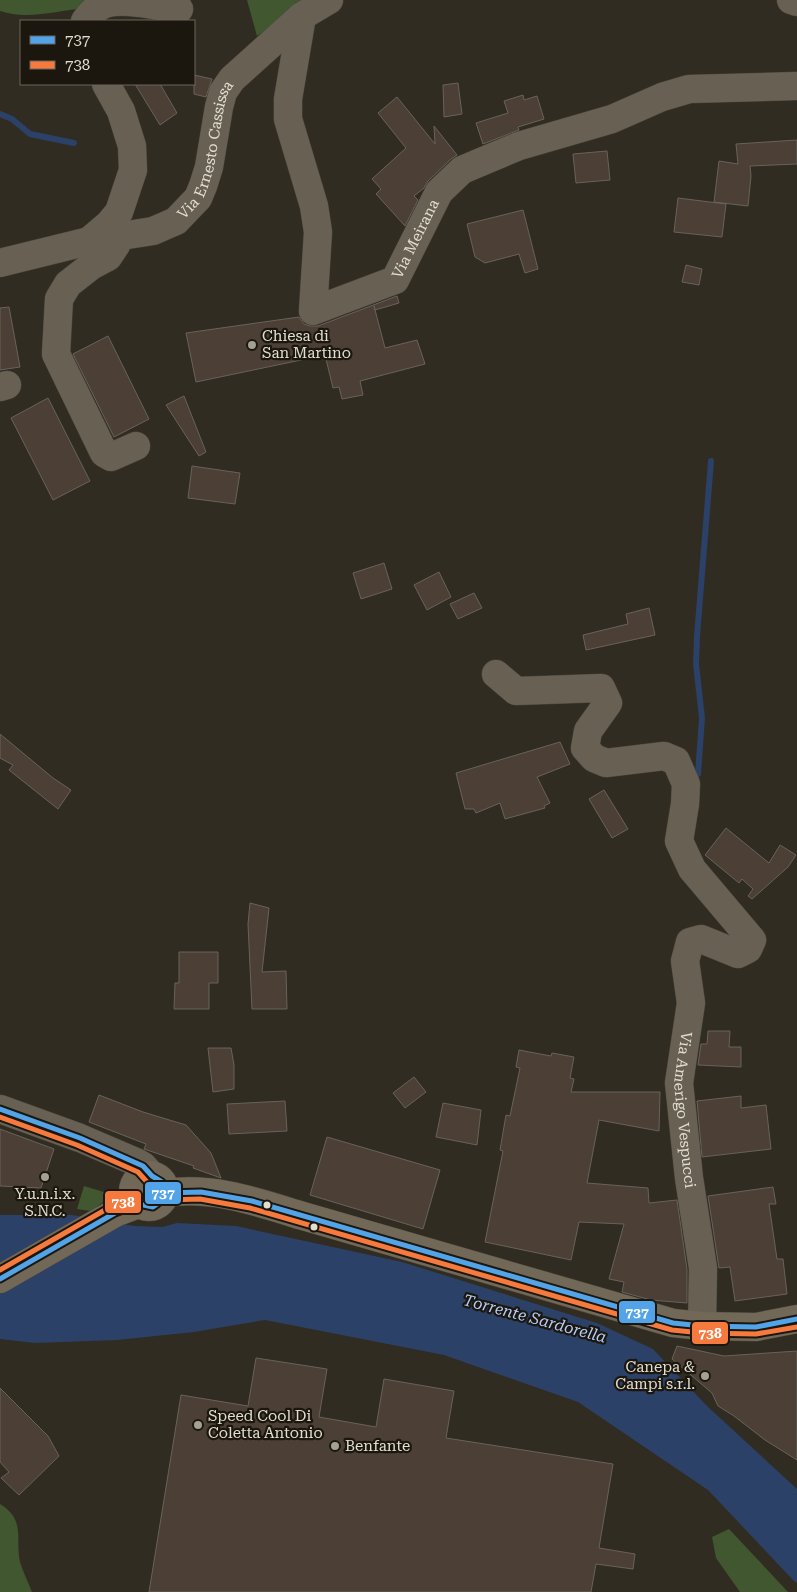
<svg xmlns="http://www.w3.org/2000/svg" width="797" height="1592" font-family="'Roboto Serif',serif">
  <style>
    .green { fill: #415730 }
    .water { fill: #2b4168 }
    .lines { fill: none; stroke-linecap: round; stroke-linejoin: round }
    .stream { stroke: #2b4168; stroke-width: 6 }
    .building { fill: #4c4036; stroke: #69625b }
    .minor-casing { stroke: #4c483f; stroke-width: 29 }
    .major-casing { stroke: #4c483f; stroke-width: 29 }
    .minor { stroke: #686053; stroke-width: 28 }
    .major { stroke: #726857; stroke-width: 28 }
    .bus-1-casing { stroke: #1b170e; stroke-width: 9 }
    .bus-2-casing { stroke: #1b170e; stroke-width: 9 }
    .bus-1 { stroke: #53a3e8; stroke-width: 5 }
    .bus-2 { stroke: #f6793e; stroke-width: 5 }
    .poi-dot { fill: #a4a093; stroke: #1b170e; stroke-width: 2 }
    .bus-dot { fill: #e2ded1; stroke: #1b170e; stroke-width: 2 }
    .labels { text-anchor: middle; stroke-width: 4.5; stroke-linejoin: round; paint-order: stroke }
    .street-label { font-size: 15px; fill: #e2ded1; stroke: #1b170e }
    .poi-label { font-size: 15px; fill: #e2ded1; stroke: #1b170e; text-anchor: start }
    .water-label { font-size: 16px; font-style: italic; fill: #b4ccf8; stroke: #1b170e }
    .line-badge { stroke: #1b170e; stroke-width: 2 }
    .badge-label { font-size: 14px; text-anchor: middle; font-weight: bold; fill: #fff }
  </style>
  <rect width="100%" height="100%" fill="#312c21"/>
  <path class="green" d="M0 0H91L84 8C57 11 26 20 0 11Z
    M247 0H308L257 36Z
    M84 1186 107 1193 102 1203 91 1211 77 1209Z
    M0 1504C26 1520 15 1538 20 1562 23 1572 28 1582 32 1592H0Z
    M729 1529 788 1592H740L716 1558 712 1537Z"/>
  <path class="water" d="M0 1215H72L134 1226 162 1227 177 1223 236 1226 402 1262 597 1323 653 1349 707 1406 797 1489V1583L794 1581 708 1490 578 1402 444 1355 265 1320 194 1332 117 1340 35 1343 0 1339Z"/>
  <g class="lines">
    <path class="stream" d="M0 114 12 119 30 134 74 143
      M698 774 702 718 696 664 697 636 711 461"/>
  </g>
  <path class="building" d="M194 75 212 79 206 97 194 94Z
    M458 83 462 114 444 117 443 85Z
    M135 84H160L177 113 160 125Z
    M523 95 524 100 537 96 544 119 518 127 519 130 483 144 476 123 508 113 504 101Z
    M397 97 435 144 434 126 457 155 451 159 428 181 424 188 414 196 418 200 405 226 376 194 381 189 372 179 406 148 378 113Z
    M797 140V164L750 166 751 176 748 206 714 202 719 161 738 164 736 144Z
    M607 151 610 180 576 183 573 154Z
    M678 198 726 204 722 237 674 232Z
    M523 210 538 269 525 273 519 254 485 263 475 257 467 224Z
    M686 265 702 269 699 285 682 282Z
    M397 296 399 303 375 310 374 306 385 348 417 340 425 364 360 381 363 395 342 399 339 387 333 388 325 355 196 382 186 333 299 317 304 324 310 326H318Z
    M9 307 20 367 0 370V308Z
    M108 336 149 419 114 437 73 354Z
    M184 396 206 452 199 456 166 405Z
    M48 398 90 481 53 500 11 418Z
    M192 466 240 473 235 504 188 498Z
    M384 563 392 589 361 599 353 573Z
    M439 572 451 597 427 610 414 585Z
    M474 593 482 608 458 619 450 604Z
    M649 608 655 635 586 650 583 635 628 624 626 614Z
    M0 734 53 778 71 790 58 809 9 770 13 765 0 758Z
    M560 742 570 764 537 777 550 803 544 806 545 808 505 819 500 803 476 813 474 809H465L456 773Z
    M604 790 628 829 612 838 589 799Z
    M726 828 769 863 780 845 796 855 788 867 752 899 748 896 753 889 742 879 739 883 705 855Z
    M250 903 269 908 262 972 286 971 287 1009H252L248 924Z
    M179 952H218V983H209V1009H174L175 983H179Z
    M708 1031H730L729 1047H741V1067L698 1065 701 1044H707Z
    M208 1048H231L234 1065V1089L213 1092Z
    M519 1050 551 1056 552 1053 574 1057 570 1078 574 1079 571 1092H660L659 1131 599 1120 587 1183 648 1188 649 1203 677 1200 687 1269V1303L651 1300 622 1292 624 1282 609 1279 624 1224 579 1222 571 1260 485 1242 503 1151 500 1150 506 1115 510 1116 520 1068 516 1067Z
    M414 1077 426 1092 405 1108 393 1093Z
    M99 1095 143 1112 186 1125 211 1153 221 1178 193 1168 194 1166 144 1149 146 1144 89 1122Z
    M741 1096V1108L766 1105 771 1149 702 1157 697 1101Z
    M285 1101 287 1131 229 1134 227 1104Z
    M443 1103 481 1110 477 1145 436 1137Z
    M0 1129 54 1149 41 1188 0 1186Z
    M327 1137 440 1170 423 1229 310 1195Z
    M773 1187 776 1204H769L777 1259H783L787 1294 735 1301 730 1267 719 1268 708 1196Z
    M677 1346 724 1356 797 1351V1460L765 1440 734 1416 718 1406 712 1393 672 1359Z
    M256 1358 327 1369 319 1417 376 1427 384 1379 454 1391 446 1438 613 1464 599 1548 635 1554 633 1569 596 1564 591 1592H149L181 1395 248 1406Z
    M0 1388 48 1436 59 1456 19 1495 1 1478 9 1472 0 1462Z"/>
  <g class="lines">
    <defs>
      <g id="minor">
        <path d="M791 0 797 2"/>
        <path id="s1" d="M302 16 288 99V119L314 206 318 232 313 311 395 280 439 192 462 170 519 146 612 119 662 97 689 89 797 86"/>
        <path d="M85 21C99 0 115 0 140 3 153 5 166 7 179 9"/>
        <path d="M119 237 116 245 108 257 91 266 68 284 59 299 56 354 104 453 111 457 136 446"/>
        <path d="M89 241 109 224 119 212 133 170 132 146 121 111 106 84"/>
        <path id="s2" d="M0 263 89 241 153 231 176 221 198 198 203 186 209 167 219 107 223 92 232 79 302 16 329 0"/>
        <path d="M0 387 7 385"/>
        <path id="s3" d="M496 674 516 691 601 688 608 703 588 731 585 748 594 758 606 763 664 756 676 761 686 784 685 804 679 841 692 869 752 940 748 949 738 954 701 939 690 942 685 961 691 1003 679 1083 689 1178 703 1268 702 1326"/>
        <path d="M0 1109 80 1138 136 1162 143 1166 152 1176"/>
      </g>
      <path id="major" d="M133 1191a16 16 0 1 1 32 0a16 16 0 1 1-32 0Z
        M165 1193C214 1186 257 1202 303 1216L673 1323 702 1326 756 1327 797 1319
        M0 1279 115 1213 139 1204"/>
    </defs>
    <use href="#minor" class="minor-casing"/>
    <use href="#major" class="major-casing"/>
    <use href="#minor" class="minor"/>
    <use href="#major" class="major"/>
    <defs>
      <path id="bus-1" d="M0 1109 80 1138 143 1166 152 1176 162 1182C165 1194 164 1200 153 1207L139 1204 115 1213 0 1279
        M165 1193 201 1192 252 1201 673 1323 702 1326 756 1327 797 1319"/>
      <path id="bus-2" d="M0 1117 77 1145 138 1172 147 1182 156 1187C157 1193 157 1196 151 1199L138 1197 112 1206 0 1270
        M166 1200 200 1199 250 1208 672 1330 702 1333 756 1334 797 1327"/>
    </defs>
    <use href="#bus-1" class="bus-1-casing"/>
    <use href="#bus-2" class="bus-2-casing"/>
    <use href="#bus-1" class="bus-1"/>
    <use href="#bus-2" class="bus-2"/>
  </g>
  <g class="poi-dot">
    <circle cx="252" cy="345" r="5"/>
    <circle cx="45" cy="1177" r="5"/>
    <circle cx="705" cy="1376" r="5"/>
    <circle cx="198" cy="1425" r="5"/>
    <circle cx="335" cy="1446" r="5"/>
  </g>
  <g class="bus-dot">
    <circle cx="267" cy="1205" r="4.5"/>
    <circle cx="314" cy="1227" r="4.5"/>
  </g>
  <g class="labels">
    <g class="street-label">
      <text dy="5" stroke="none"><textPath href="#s2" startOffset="261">Via Ernesto Cassissa</textPath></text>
      <text dy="5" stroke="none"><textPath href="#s1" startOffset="434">Via Meirana</textPath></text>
      <text dy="5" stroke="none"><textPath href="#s3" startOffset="726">Via Amerigo Vespucci</textPath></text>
    </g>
    <g class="poi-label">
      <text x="262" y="341">Chiesa di<tspan x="262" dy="17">San Martino</tspan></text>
      <text x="45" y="1199" text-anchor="middle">Y.u.n.i.x.<tspan x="45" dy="17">S.N.C.</tspan></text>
      <text x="695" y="1372" text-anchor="end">Canepa &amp;<tspan x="695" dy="17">Campi s.r.l.</tspan></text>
      <text x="208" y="1421">Speed Cool Di<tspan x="208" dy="17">Coletta Antonio</tspan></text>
      <text x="345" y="1451">Benfante</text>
    </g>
    <g class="water-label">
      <text transform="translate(535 1318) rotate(15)" y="6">Torrente Sardorella</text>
    </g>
  </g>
  <g class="line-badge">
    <rect x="144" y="1181" width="38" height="24" rx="5" fill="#53a3e8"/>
    <rect x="104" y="1190" width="38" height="24" rx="5" fill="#f6793e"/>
    <rect x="618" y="1300" width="38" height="24" rx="5" fill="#53a3e8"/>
    <rect x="691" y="1321" width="38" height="24" rx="5" fill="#f6793e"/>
  </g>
  <g class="badge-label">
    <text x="163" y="1198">737</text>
    <text x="123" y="1207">738</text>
    <text x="637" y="1317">737</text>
    <text x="710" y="1338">738</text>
  </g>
  <rect x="20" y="20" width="175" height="65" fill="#1b170e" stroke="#6b675c"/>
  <rect x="30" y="36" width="25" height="8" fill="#53a3e8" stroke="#6b675c"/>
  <text x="65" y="45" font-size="15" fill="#e2ded1">737</text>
  <rect x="30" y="61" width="25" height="8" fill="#f6793e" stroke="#6b675c"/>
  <text x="65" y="70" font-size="15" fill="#e2ded1">738</text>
</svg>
